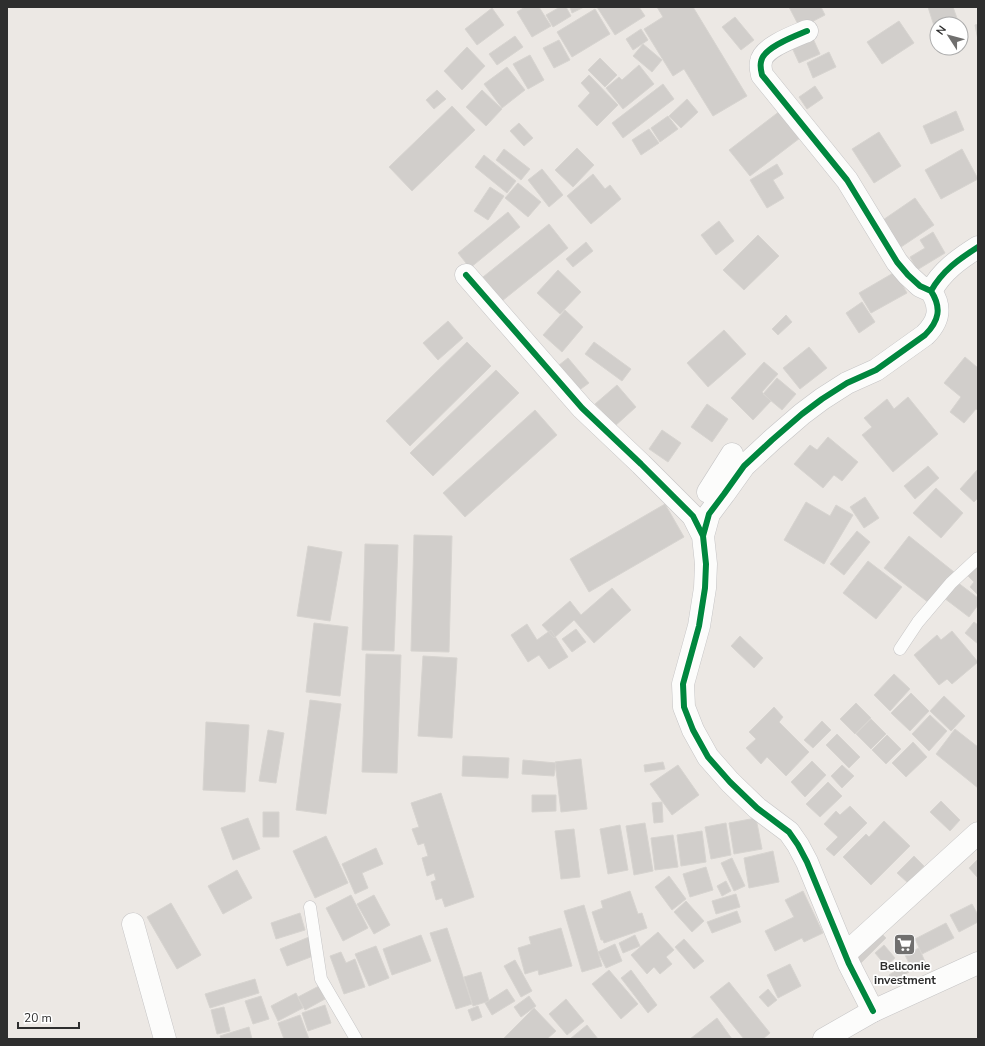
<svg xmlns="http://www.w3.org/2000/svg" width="985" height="1046" font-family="'Nunito Sans',sans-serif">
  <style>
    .building { fill: #d1cecb; stroke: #d7d4d0 }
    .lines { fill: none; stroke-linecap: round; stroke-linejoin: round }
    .service-casing { stroke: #c5c4c5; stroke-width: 13 }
    .minor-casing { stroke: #c5c4c5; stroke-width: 23 }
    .tertiary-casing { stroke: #c5c4c5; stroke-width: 23 }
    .service { stroke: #fcfcfb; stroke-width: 12 }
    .minor { stroke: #fcfcfb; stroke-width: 22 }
    .tertiary { stroke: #fcfcfb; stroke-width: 22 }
    .cycleway-casing { stroke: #fff; stroke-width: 8 }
    .cycleway { stroke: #00873e; stroke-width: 6 }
    .labels { text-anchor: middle; stroke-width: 3.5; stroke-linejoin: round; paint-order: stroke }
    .poi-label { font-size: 12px; font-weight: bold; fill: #2e2e2e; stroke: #fff }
  </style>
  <rect width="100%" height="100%" fill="#ece8e4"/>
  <path class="building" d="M525 7H539L551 26 532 37 517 12Z
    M560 7H566L571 16 553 27 546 15Z
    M570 7H584L572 13Z
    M597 7H639L645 16 615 35Z
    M657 7H693L747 96 713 116 684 69 673 76 644 29 663 17Z
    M789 7H821L825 15 800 28Z
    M928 7H953L959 24H937V32H936Z
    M492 8 504 25 477 45 465 29Z
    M595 9 610 34 572 57 557 32Z
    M735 17 754 40 741 50 722 27Z
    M899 21 914 43 882 64 867 42Z
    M978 24V40L975 25Z
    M641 29 648 40 633 50 626 39Z
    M810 32 820 54 799 63 789 41Z
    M515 36 523 47 497 65 489 54Z
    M559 40 570 60 554 68 543 48Z
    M643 44 662 60 652 72 633 56Z
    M467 47 485 66 462 90 444 71Z
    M829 52 836 67 813 78 807 63Z
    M530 55 544 80 528 89 513 64Z
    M600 58 617 75 605 87 588 70Z
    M639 65 654 84 623 109 606 88 619 77 622 80Z
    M507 67 525 90 502 108 484 84Z
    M589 75 618 105 597 126 578 106 590 93 581 83Z
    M663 84 674 99 623 138 612 123Z
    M815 86 823 98 807 109 799 97Z
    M437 90 446 99 434 109 426 100Z
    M482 90 502 109 486 126 466 107Z
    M687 99 698 112 681 128 669 116Z
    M452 106 475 130 412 191 389 167Z
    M780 111 800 138 750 176 729 150Z
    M956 111 964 130 931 144 923 126Z
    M668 116 678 129 660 142 651 128Z
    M519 123 533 138 524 146 510 131Z
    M649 129 659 143 641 155 632 140Z
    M879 132 901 166 874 183 852 149Z
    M577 148 594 165 573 187 555 170Z
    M504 149 530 169 521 180 496 160Z
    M962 149 978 179 941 199 925 170Z
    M484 155 516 181 507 193 475 167Z
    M777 164 783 174 773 180 784 198 767 208 750 180Z
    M542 169 563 195 549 207 528 180Z
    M593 174 605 189 610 185 621 199 591 224 567 196Z
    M518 183 541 202 528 217 505 198Z
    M490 187 504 196 488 220 474 211Z
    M915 198 934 225 898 249 880 222Z
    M508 212 520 227 470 268 458 253Z
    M719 221 734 241 716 255 701 235Z
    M549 224 568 248 502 301 483 277Z
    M933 232 945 253 917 270 910 257 925 248 920 240Z
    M758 235 779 256 744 290 723 270Z
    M586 242 593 251 573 267 566 259Z
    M558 270 581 292 560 314 537 293Z
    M895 272 907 293 871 313 859 293Z
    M862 302 875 322 859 333 846 313Z
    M565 310 583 327 562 352 543 335Z
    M786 315 792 322 778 335 772 329Z
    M448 321 463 338 438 360 423 343Z
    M724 330 746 354 708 387 687 363Z
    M467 342 491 366 410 446 386 421Z
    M594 342 631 369 622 381 585 354Z
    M809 347 827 368 800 389 783 368Z
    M965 357 978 368V411L976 409 964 423 950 412 961 397 944 383Z
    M568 358 589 383 574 394 554 369Z
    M764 362 778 374 762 392 771 401 753 420 731 398Z
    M496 370 519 393 433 476 410 453Z
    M777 378 796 394 782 410 763 394Z
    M617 385 636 407 615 426 595 404Z
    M908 397 938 434 893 472 862 435 872 427 864 418 887 399 894 409Z
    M707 404 728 419 712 442 691 427Z
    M535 410 557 435 465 517 443 493Z
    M662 430 681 443 668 462 649 449Z
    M828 437 858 462 842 481 834 475 823 488 794 464 810 445 817 450Z
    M928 466 939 478 915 499 904 486Z
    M978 469V498L974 502 960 489Z
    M936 488 963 513 941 538 913 513Z
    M865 497 879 518 864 528 850 507Z
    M806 502 830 516 836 505 853 515 824 564 784 540Z
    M665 504 684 537 589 592 570 559Z
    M857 531 870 542 844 575 830 564Z
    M414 535 452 536 449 652 411 651Z
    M909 536 954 572 929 603 884 568Z
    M365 544 398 545 394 651 362 650Z
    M308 546 342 552 330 621 297 616Z
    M868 561 902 587 876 619 843 593Z
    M978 566V595L970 587 974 582 968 576Z
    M957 582 978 598V605L969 617 944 598Z
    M612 588 631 610 594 643 574 620 554 638 542 625 570 601 581 615Z
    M974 622 978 625V644L965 633Z
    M314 623 348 627 340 696 306 692Z
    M527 624 537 640 551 630 568 657 549 669 539 655 528 662 511 635Z
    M576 629 586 642 572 652 562 639Z
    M952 631 978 662 952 684 947 679 939 685 914 655 937 635 941 640Z
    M740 636 763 658 754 668 731 646Z
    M366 654 401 655 397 773 362 772Z
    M423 656 457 658 452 738 418 736Z
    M894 674 910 689 890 711 874 695Z
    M911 693 929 711 910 731 891 713Z
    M944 696 965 716 951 731 930 711Z
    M310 700 341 704 326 814 296 810Z
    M856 703 871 718 855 734 840 719Z
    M774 707 783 717 779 722 809 752 786 776 767 757 761 764 746 748 756 739 749 732Z
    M930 715 947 731 929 751 912 734Z
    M871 719 886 734 871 749 856 734Z
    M822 721 831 730 813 748 804 740Z
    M206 722 249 725 245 792 203 790Z
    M955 729 978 747V788L936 754Z
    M268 730 284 733 276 783 259 781Z
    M837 734 860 757 849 768 826 745Z
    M887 735 901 749 886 764 872 750Z
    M913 742 927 757 906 777 892 763Z
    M463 756 509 758 508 778 462 776Z
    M581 759 587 809 561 812 555 762Z
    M523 760 556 763 554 776 522 774Z
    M812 761 826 775 805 797 791 782Z
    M663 762 665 769 645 772 644 765Z
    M678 765 699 795 672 815 650 784Z
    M842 765 854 776 842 788 831 776Z
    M828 782 842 796 820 817 806 804Z
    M441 793 474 897 445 907 442 898 436 900 431 882 436 880 434 873 427 876 422 858 428 856 424 843 418 845 412 829 419 827 411 803Z
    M532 795H556V811L532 812Z
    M941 801 960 820 950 831 930 812Z
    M662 802 663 822 654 823 652 803Z
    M850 806 867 823 834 856 826 849 838 837 824 824 836 811 840 815Z
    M263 812H279V837H263Z
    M248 818 260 849 233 860 221 828Z
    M756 818 762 849 734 854 729 823Z
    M884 821 910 846 871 885 843 857 866 834 869 837Z
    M645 823 653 871 634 875 626 826Z
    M726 823 731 855 711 859 705 827Z
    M620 825 628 870 608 874 600 829Z
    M574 829 580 877 561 879 555 831Z
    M702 831 706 862 681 866 677 835Z
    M673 835 678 867 655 870 651 838Z
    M326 836 348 883 315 898 293 851Z
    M376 848 383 864 362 873 368 888 355 894 342 864Z
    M773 851 779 882 749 888 744 858Z
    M914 856 924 866 908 883 897 873Z
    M732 858 745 886 734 891 721 863Z
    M978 859V878L969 868Z
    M706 867 713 890 690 897 683 874Z
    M237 870 252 898 223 914 208 886Z
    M669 876 686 899 672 910 655 887Z
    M726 881 731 891 722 896 717 886Z
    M630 891 638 914 642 913 647 928 604 943 603 940H601L592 912 603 908 601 901Z
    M803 891 823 933 804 942 802 938 775 951 765 931 794 917 785 900Z
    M736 894 740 907 716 914 712 901Z
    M351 895 368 928 343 941 326 908Z
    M374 895 390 925 374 934 357 904Z
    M686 901 704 921 692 932 674 912Z
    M171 903 201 955 177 969 147 917Z
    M972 904 978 915V922L959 932 950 915Z
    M584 905 602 966 582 972 564 911Z
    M737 911 741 922 712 933 707 922Z
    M300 913 305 930 276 939 271 923Z
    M946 923 954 938 922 954 915 939Z
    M447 928 472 1004 456 1009 430 933Z
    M561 928 572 966 539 975 538 970 525 974 518 948 531 944 529 937Z
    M877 929 886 938 860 964 851 955Z
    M658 932 674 950 666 957 672 964 660 974 654 967 647 974 631 955Z
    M421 935 431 961 392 975 383 949Z
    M635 935 640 946 623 953 619 943Z
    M309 937 316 955 287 966 280 949Z
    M684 939 704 961 694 969 675 947Z
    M615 944 622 961 606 968 598 952Z
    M884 945 895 958 886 966 875 953Z
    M376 946 389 978 369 986 355 954Z
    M919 948 926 964 913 971 905 955Z
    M341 952 346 963 355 959 365 987 344 994 330 956Z
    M515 960 532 991 521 997 504 966Z
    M790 964 801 986 778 998 767 975Z
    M905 965 909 972 893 982 889 975Z
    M609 970 638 1004 621 1019 592 984Z
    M631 970 657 1005 648 1013 621 978Z
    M481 972 489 1001 473 1006 464 977Z
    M255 979 259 993 210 1008 205 994Z
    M729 982 770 1033 763 1039H744L710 997Z
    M319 986 325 999 305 1010 298 997Z
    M507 989 515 1001 492 1015 485 1003Z
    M768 989 777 1000 768 1007 759 997Z
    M296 993 303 1008 278 1021 271 1006Z
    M261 996 269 1019 253 1024 245 1001Z
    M529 996 536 1006 521 1017 514 1007Z
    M566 999 584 1021 567 1035 549 1014Z
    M325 1005 331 1023 308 1031 302 1013Z
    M478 1006 482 1017 472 1021 468 1010Z
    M224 1007 230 1031 217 1034 211 1010Z
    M534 1008 556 1031 547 1039H503Z
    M300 1015 309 1039H284L278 1023Z
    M717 1018 732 1039H690Z
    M587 1025 598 1039H570Z
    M249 1027 252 1039H221L220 1036Z"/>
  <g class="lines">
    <defs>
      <path id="service" d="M900 649 918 622 951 583 978 558
        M310 907 321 979 356 1039"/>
      <path id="minor" d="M807 31C795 36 762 48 761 62 760 66 761 71 762 75L847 180 897 262 908 275 920 286 931 291
        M466 275 582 408 641 464 693 516 703 536 706 564 705 588 699 626 683 684 684 707 693 730 708 757 730 782 757 808 789 832 798 845 807 862 849 964 873 1011
        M708 492 732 454
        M703 536 709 514 724 494 744 466 772 440 802 414 822 399 847 383 876 370 925 335C939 321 942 308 931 291 942 271 959 259 978 247
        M133 924 165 1039
        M845 954 978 833"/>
      <path id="tertiary" d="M824 1039 873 1011 978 963"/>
    </defs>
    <use href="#service" class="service-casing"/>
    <use href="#minor" class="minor-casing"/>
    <use href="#tertiary" class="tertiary-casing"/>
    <use href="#service" class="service"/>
    <use href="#minor" class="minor"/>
    <use href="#tertiary" class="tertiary"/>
    <defs>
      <path id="cycleway" d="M807 31C795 36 762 48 761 62 760 66 761 71 762 75L847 180 897 262 908 275 920 286 931 291
        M466 275 582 408 641 464 693 516 703 536 706 564 705 588 699 626 683 684 684 707 693 730 708 757 730 782 757 808 789 832 798 845 807 862 849 964 873 1011
        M703 536 709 514 724 494 744 466 772 440 802 414 822 399 847 383 876 370 925 335C939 321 942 308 931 291 942 271 959 259 978 247"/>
    </defs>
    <use href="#cycleway" class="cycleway-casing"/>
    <use href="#cycleway" class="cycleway"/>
  </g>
  <defs>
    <symbol id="supermarket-square" viewBox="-11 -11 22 22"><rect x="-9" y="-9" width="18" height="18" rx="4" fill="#706f6e" stroke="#fff"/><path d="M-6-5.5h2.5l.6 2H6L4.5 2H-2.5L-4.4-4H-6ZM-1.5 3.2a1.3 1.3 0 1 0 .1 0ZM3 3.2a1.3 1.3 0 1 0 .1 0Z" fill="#fff"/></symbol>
  </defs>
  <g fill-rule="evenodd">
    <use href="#supermarket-square" x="892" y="932" width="25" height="25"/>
  </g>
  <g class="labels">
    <g class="poi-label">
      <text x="905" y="970">Beliconie<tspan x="905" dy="14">investment</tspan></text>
    </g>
  </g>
  <rect width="985" height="1046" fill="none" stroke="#2e2e2e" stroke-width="16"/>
  <g transform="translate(949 36) rotate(306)"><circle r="19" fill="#ffffff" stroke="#ababab"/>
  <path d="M0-3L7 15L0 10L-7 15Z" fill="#706f6e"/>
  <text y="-6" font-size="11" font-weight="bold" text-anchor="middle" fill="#2e2e2e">N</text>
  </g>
  <path d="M18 1022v6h61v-6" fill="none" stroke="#2e2e2e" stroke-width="2"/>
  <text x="24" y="1022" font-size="12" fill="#2e2e2e" stroke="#ffffff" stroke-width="3" paint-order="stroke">20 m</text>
</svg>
